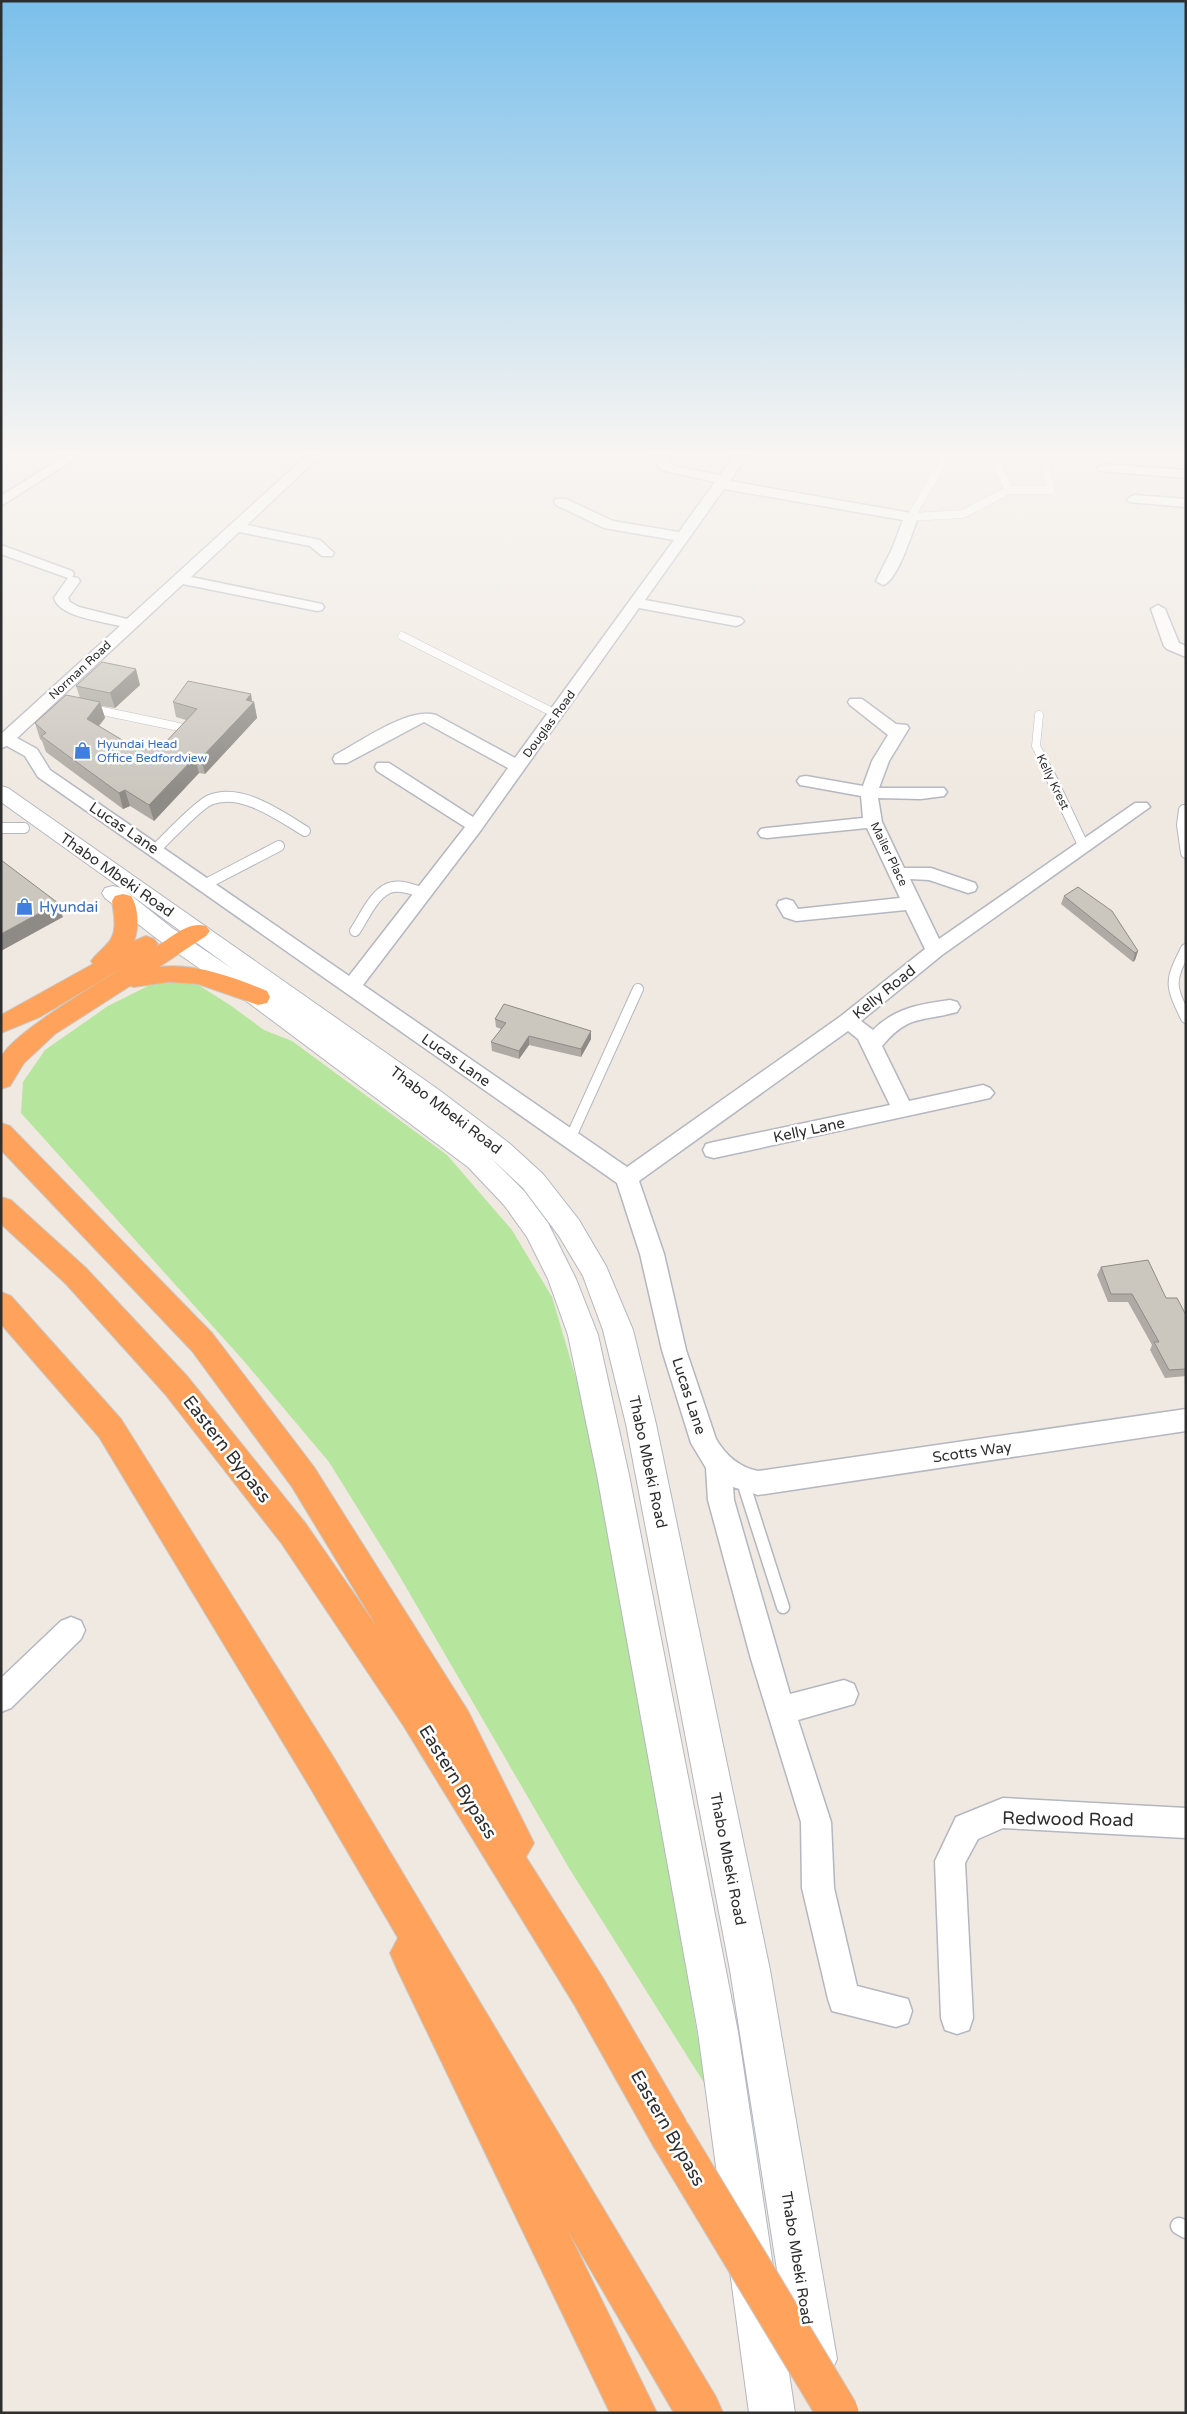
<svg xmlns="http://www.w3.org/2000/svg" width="1187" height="2414" font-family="'Varela Round',sans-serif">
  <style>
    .green { fill: #b6e59e }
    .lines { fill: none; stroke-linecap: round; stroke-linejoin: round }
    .service-far3-casing { stroke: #b4b7c1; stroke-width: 9 }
    .service-far2-casing { stroke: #b4b7c1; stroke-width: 12 }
    .service-far1-casing { stroke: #b4b7c1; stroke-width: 15 }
    .service-casing { stroke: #b4b7c1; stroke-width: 19 }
    .minor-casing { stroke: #b4b7c1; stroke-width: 3 }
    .secondary-casing { stroke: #b4b7c1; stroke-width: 2 }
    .motorway-casing { stroke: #c9c9c9; stroke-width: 2 }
    .service-far3 { stroke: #fff; stroke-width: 8 }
    .service-far2 { stroke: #fff; stroke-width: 10 }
    .service-far1 { stroke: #fff; stroke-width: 12 }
    .service { stroke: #fff; stroke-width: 16 }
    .minor { fill: #fff; fill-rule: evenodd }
    .secondary { fill: #fff; fill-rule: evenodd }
    .motorway { fill: #ffa35c; fill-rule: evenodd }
    .motorway-bridge-casing { stroke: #c9c9c9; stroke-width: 43; stroke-linecap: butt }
    .motorway-bridge { stroke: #ffa35c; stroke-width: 41 }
    .wall { fill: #afaba4 }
    .shaded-wall { fill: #8e8b86 }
    .building { fill: #cbc7bf; stroke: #8e8b86 }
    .labels { text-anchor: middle; stroke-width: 5; stroke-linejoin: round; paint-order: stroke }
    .far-street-label { font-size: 12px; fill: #2e2e2e; stroke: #fff }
    .far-shop-label { font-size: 12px; fill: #366cbe; stroke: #fff; text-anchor: start }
    .street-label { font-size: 15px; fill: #2e2e2e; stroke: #fff }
    .shop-label { font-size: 15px; fill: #366cbe; stroke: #fff; text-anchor: start }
    .near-street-label { font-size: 18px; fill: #2e2e2e; stroke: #fff }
  </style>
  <rect width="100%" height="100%" fill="#efe9e1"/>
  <path class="green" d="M160 980 192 981 230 1005 264 1030 292 1041 447 1155 512 1230 552 1297 597 1449 706 2086 569 1868 396 1570 329 1462 243 1360 21 1113 23 1082 45 1050 108 1006Z"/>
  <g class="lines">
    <defs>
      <path id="service-far3" d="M998 466 1009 490
        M911 517 963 514 1009 490H1051L1046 469
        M911 517 946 456
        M402 636 556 714
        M88 708 179 727 187 732 183 738
        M1039 715 1036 746 1048 770"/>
      <path id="service-far2" d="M1047 769 1084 847
        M1184 810 1182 825 1186 853
        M1 828H24
        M156 849C166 839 199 804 210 800 241 787 280 816 305 831
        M206 884 279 846
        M355 931C364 918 375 890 393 887 403 885 414 890 424 893
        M1186 949C1169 982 1170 985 1186 1018
        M570 1139 638 989"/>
      <path id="service-far1" d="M742 1479 783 1607"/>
      <path id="service" d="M1179 2226 1186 2230"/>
      <path id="minor" d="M64 456H79L1 506V496Z
        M306 456H320L247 525 320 540 334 553 332 556H322L310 546 239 532 191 577 322 604 324 607 322 610 317 611 183 584 17 738 37 749 50 770 349 976 465 827 377 771 375 767 377 763H389L473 817 508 768 424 722 347 763H335L333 759 335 755C361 742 407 707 436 715L515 758 674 540 604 528 556 505 554 502 556 499H566L613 521 679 532 715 482 661 470 652 456H665L671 464 677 467 720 475 734 456H747L730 481 911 513 918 517C913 531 897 582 883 585L876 581 892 549 903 520 724 489 645 600 741 618 744 621 741 624 736 626 639 608 481 830 363 985 627 1167 841 1016 925 949 906 910 796 921 784 917 777 905 779 901 786 899 793 901 798 909 900 898 867 828 767 838 761 837 758 833 761 829 767 828 863 818 861 796 806 786 800 785 797 781 800 777 806 776 863 786 872 761 888 735 850 705 848 702 850 699H862L896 724 907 725 909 728 889 761 879 788H944L947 792 944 796 921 799 878 798 882 822 904 868H931L975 883 977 887 975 891 968 893 929 880 910 879 939 939 1135 803H1147L1150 807 942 955 861 1021 873 1030C895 1008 920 1004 950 1000L957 1002 960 1007 957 1012C921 1022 909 1014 882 1046L909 1101 983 1085 990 1088 994 1093 990 1098 714 1158 706 1156 703 1150 706 1144 714 1142 890 1105 858 1039 848 1031 639 1181 664 1254 686 1350 716 1439C726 1456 739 1467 758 1471L1186 1409V1431L758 1495 733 1487 734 1500 790 1694 844 1680 854 1684 858 1694 854 1704 798 1720 831 1822 834 1888 857 1986 908 1999 912 2011 908 2023 896 2027 832 2011 828 1999 802 1888 801 1822 751 1659 708 1500 706 1468 691 1443 662 1350 640 1254 617 1183 38 777 25 756 7 746 1 748V734L120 626C101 621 60 617 54 598L68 578 1 554V545L72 571 74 574 72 577 78 578 80 581 68 598 70 602 79 607 127 619Z
        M1104 464 1186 470V478L1099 471 1097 468Z
        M1134 495 1186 499V507L1129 502 1127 499Z
        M1158 605 1165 609 1179 643 1186 646V657L1167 649 1164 646 1151 609Z
        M71 1617 81 1621 85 1630 81 1639 11 1708 1 1712V1678L61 1621Z
        M1003 1798 1186 1808V1838L1003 1828 978 1839 965 1863 973 2018 969 2030 957 2034 945 2030 941 2018 935 1861 956 1817Z"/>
      <path id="secondary" d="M1 786 8 788 439 1090 509 1143 543 1174 579 1220 606 1266 633 1330 656 1424 770 1970 837 2359 830 2375 814 2382 798 2375 791 2359 730 1970 626 1424 603 1330 583 1276 559 1236 523 1188 490 1157 524 1191 548 1223 576 1279 598 1335 629 1475 738 2032 795 2413H749L698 2032 597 1475 568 1335 548 1279 527 1237 504 1205 468 1167 249 1003 156 938 105 898 102 893 105 888 113 886 121 888 1 802ZM123 889 234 970 172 928Z"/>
      <path id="motorway" d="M123 894 131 896C139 908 139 928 134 941L146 936 154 939 158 944 156 947C171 938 188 921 206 926L210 931 206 936 159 967C197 963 232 977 267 991L270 997 267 1003 258 1005 198 984 169 982 134 987 130 986 55 1034 24 1063 10 1086 1 1089C1 1080 0 1067 1 1058 9 1035 100 982 124 967L40 1017 1 1033V1015L93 964 91 961C96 954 102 950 108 943 118 932 114 915 112 901L115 896Z
        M1 1123 10 1126 212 1333 314 1467 468 1711 534 1843 526 1857 603 1978 685 2119 691 2134 685 2149 670 2155 655 2149 575 2006 403 1725 282 1544 165 1394 66 1284 1 1224V1197L11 1200 86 1268 187 1376 306 1524 377 1627 292 1487 192 1351 1 1150Z
        M1 1292 11 1296 121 1419 334 1758 716 2397 723 2413H674L568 2231 657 2413H610L396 1967 390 1953 398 1938 308 1784 99 1437 1 1324Z"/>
    </defs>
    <use href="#service-far3" class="service-far3-casing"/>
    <use href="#service-far2" class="service-far2-casing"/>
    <use href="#service-far1" class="service-far1-casing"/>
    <use href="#service" class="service-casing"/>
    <use href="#minor" class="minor-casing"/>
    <use href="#secondary" class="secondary-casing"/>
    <use href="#motorway" class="motorway-casing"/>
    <use href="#service-far3" class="service-far3"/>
    <use href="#service-far2" class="service-far2"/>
    <use href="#service-far1" class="service-far1"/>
    <use href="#service" class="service"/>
    <use href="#minor" class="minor"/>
    <use href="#secondary" class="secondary"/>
    <use href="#motorway" class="motorway"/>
    <defs>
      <path id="motorway-bridge" d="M670 2134 838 2413"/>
    </defs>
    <use href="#motorway-bridge" class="motorway-bridge-casing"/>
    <use href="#motorway-bridge" class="motorway-bridge"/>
  </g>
  <path class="wall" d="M140 685 115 708 101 706 105 718 99 726 139 750 162 746 186 720 176 717 173 702 251 694 252 702H254L257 718 205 774 199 773 154 821 130 806 123 809 46 752 42 741 40 739 35 723 80 698 76 686Z
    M1064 896 1138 951 1135 960 1133 962 1061 904Z
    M495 1019 591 1039 581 1057 529 1045 519 1059 492 1051 491 1042 501 1029 496 1027Z
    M1101 1267 1166 1298 1186 1315V1376L1165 1378 1150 1350 1152 1345 1128 1302H1108L1097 1275Z"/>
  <path class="shaded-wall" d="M136 669 140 685 115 708 110 693Z
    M251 694 252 704 254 702 257 718 205 774 201 758Z
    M100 702 105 718 92 734 87 719Z
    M195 757 199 773 154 821 149 805Z
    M125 790 130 806 123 809 119 793Z
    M58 903 63 917 1 951V934Z
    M1138 951 1135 960 1133 962 1135 953Z
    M591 1031V1039L581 1057V1049Z
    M529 1036V1045L519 1059V1051Z"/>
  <path class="building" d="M102 662 136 669 110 693 76 686Z
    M188 681 251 694 246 700 254 702 201 758 195 757 149 805 125 790 119 793 41 736 46 733 35 723 66 695 100 702 87 719 139 750 162 746 197 709 173 702Z
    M1 860 58 903 1 934Z
    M1078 887 1112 911 1138 951 1135 953 1064 896Z
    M504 1004 591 1031 581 1049 529 1036 519 1051 491 1042 506 1023 495 1019Z
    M1148 1260 1166 1298H1177L1186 1315V1369L1169 1370 1154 1342H1159L1132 1294H1111L1101 1267Z"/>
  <linearGradient id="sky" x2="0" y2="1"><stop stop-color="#7abfeb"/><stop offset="0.57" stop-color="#f8f5f2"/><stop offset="1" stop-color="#f8f5f2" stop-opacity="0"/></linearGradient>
  <rect width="1187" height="794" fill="url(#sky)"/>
  <defs>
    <symbol id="shop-bare" viewBox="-9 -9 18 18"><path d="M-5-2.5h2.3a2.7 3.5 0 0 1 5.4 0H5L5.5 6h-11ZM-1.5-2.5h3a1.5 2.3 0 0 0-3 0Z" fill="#3f7fe0" stroke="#fff" stroke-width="2.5" paint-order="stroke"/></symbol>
  </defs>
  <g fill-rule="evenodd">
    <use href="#shop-bare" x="70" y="738" width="25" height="25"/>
    <use href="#shop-bare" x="12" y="894" width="25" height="25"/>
  </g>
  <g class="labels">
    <g class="far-street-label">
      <text transform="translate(80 670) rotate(-43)" y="4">Norman Road</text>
      <text transform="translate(549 724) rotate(-54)" y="4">Douglas Road</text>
      <text transform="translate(1053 782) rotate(64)" y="4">Kelly Krest</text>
      <text transform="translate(889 854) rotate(64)" y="4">Mailer Place</text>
    </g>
    <g class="far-shop-label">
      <text x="97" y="748">Hyundai Head<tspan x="97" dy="14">Office Bedfordview</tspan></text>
    </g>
    <g class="street-label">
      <text transform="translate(124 828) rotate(34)" y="5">Lucas Lane</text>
      <text transform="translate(117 875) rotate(35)" y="5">Thabo Mbeki Road</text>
      <text transform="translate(884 992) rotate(-39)" y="5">Kelly Road</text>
      <text transform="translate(456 1060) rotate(35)" y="5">Lucas Lane</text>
      <text transform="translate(446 1110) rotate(37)" y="5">Thabo Mbeki Road</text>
      <text transform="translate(809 1130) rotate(-12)" y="5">Kelly Lane</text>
      <text transform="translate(689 1396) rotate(72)" y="5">Lucas Lane</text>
      <text transform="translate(972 1452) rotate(-8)" y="5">Scotts Way</text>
      <text transform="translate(648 1462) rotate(78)" y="5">Thabo Mbeki Road</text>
      <text transform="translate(728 1859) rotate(79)" y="5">Thabo Mbeki Road</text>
      <text transform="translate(797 2258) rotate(81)" y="5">Thabo Mbeki Road</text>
    </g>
    <g class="shop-label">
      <text x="39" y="912">Hyundai</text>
    </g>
    <g class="near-street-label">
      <text transform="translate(227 1449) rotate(52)" y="6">Eastern Bypass</text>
      <text transform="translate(458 1782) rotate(58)" y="6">Eastern Bypass</text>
      <text transform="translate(1068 1819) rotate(1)" y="6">Redwood Road</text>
      <text transform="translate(668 2128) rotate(60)" y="6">Eastern Bypass</text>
    </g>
  </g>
  <rect width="1187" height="2414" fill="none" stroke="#2e2e2e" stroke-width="5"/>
</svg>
